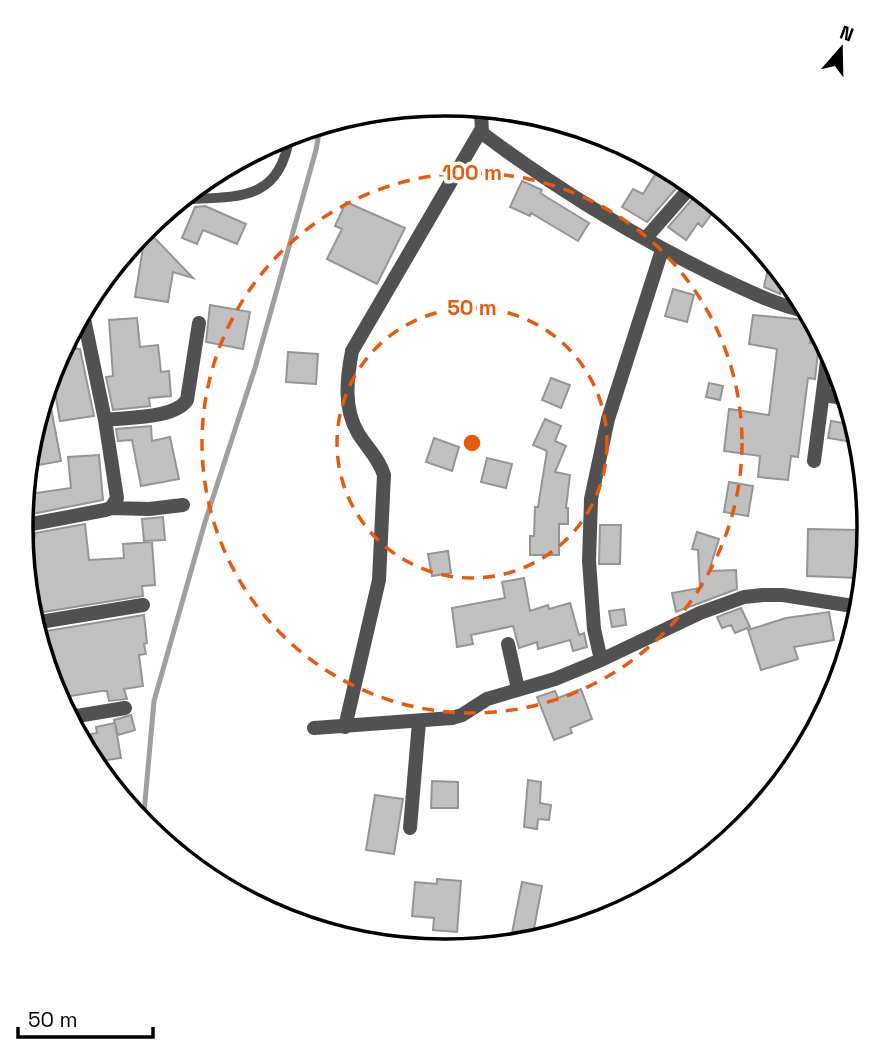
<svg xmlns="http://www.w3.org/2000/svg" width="890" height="1055" font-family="'Space Grotesk',sans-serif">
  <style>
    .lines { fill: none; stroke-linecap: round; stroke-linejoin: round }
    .stream { stroke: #9f9f9f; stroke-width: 5 }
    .building { fill: #c0c0c0; stroke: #959595; stroke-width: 2 }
    .service { stroke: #515151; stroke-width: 10 }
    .minor { stroke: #515151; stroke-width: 14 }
    .ring { fill: none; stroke: #e8590c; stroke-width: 3.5; stroke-dasharray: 12 9 }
    .rim { fill: none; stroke: #000; stroke-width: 3.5 }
    .centre { fill: #e8590c; stroke: #fff; stroke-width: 3.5 }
    .ring-label { font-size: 21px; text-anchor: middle; font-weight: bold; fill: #e8590c; stroke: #fff; stroke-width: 7; stroke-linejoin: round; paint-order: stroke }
  </style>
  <rect width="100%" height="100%" fill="#fff"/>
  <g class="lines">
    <path class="stream" d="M143 824 154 701 205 522 255 368 316 150 320 128"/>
  </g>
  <path class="building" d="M658 170 680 184 647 222 622 207 633 189 643 194Z
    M522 181 542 190 540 193 589 223 578 241 531 213 530 216 510 207Z
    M696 195 716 208 702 227 698 223 686 240 668 227Z
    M346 202 405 228 377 284 327 259 342 229 335 226Z
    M205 206 246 224 237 244 203 230 197 244 182 238 195 207Z
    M146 229 193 278 173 272 168 302 135 297Z
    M769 264 781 283 780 294 764 287Z
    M673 289 694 295 687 322 665 316Z
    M210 305 250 312 243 349 206 342Z
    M753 315 806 320 812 328 810 343 823 345 818 352 815 379 808 378 798 457 791 456 788 480 758 477 760 456 724 451 729 409 769 415 777 349 749 344Z
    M137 318 140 347 158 345 161 372 169 371 171 396 149 398 150 406 113 410 106 377 113 376 109 320Z
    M74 334 76 349H80L94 416 60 421 52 375 53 365Z
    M288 352 318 354 316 384 286 382Z
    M551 378 570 385 561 408 542 400Z
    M709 383 723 386 720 400 706 397Z
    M48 392 61 461 33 466 43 416Z
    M545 419 561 426 555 441 566 446 555 472 570 475 566 508H568V524H559V555H530V536H534L535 507H538L547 451 533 445Z
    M831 421 849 424 852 442 828 438Z
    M151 426 152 441 170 437 179 479 141 486 132 440 118 441 116 429Z
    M434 438 459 447 452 471 426 462Z
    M99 455 103 500 32 514 29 494 71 488 68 457Z
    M487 458 512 464 506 488 481 482Z
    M729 482 753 486 748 516 724 512Z
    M163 517 165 540 144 541 142 519Z
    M85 524 89 560 124 558 123 544 152 542 155 585 142 586 143 596 43 612 42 605 37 606 29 537H35V533Z
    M600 525H621L620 564H599Z
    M808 529 858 530V578L807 576Z
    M697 532 719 539 709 571 736 570 737 589 676 612 672 593 700 588 698 550 692 549Z
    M448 551 451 573 432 576 428 554Z
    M524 578 530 611 548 605 549 609 570 603 579 635 584 633 587 647 573 651 570 640 538 649 537 642 519 648 513 626 471 635 473 644 457 647 452 608 505 598 502 582Z
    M741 608 750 627 735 633 731 625 722 628 717 617Z
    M624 609 626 625 612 627 609 611Z
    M829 612 834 640 794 647 798 659 761 670 748 630 786 618Z
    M144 615 147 643 144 644 146 654 139 655 143 686 124 689 127 699 109 701 107 691H101L59 698 53 689 42 634H46V631Z
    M581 689 592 719 570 728 572 733 554 740 537 697 555 691 558 698Z
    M131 715 135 730 118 735 114 720Z
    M115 723 121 758 101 761 94 751 91 734 97 733 96 727Z
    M528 780 541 782 540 803 551 805 549 820 538 819 537 829 524 827Z
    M432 781 458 782V808H431Z
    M375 795 403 799 394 854 366 850Z
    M437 879 461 881 457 932 433 930 434 918 412 916 415 882 437 884Z
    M522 882 542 886 533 934 511 938Z"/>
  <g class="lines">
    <path class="service" d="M188 199C244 197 280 199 290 134"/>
    <path class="minor" d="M481 111 482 133C555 188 634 236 716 276 744 289 769 302 800 310
      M645 239 688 190
      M662 250 608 419 591 499 589 561 594 629 601 660 700 613 744 597 763 595H783L853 606
      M824 395 843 398
      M105 420C128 417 174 419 187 400L199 323
      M814 461 828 353
      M111 508 149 509 183 505
      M21 526 105 510 111 508 117 498 105 420 84 319
      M40 622 143 605
      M508 644 518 689
      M71 717 125 708
      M345 727 379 580 384 475C379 458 367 448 358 433 343 408 347 378 352 351L481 130
      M314 728 452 718 462 715 487 699 555 679 601 660
      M410 828 419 722"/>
  </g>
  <g class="ring">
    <circle cx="472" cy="443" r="135"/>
    <circle cx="472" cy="443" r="270"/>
  </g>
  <path d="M0 0H890V1055H0ZM444 116H446A411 411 0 0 1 857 527V528A411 411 0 0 1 446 939H444A411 411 0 0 1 33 528V527A411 411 0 0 1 444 116Z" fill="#fff" fill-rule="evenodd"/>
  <path class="rim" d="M444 116H446A411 411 0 0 1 857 527V528A411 411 0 0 1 446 939H444A411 411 0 0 1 33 528V527A411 411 0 0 1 444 116Z"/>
  <circle cx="472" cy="443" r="10" class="centre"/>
  <g class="ring-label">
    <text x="472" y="180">100 m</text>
    <text x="472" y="315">50 m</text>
  </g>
  <g transform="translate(841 49) rotate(20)" stroke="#ffffff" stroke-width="5" paint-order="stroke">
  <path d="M0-5L12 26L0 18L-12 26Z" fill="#000000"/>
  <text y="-10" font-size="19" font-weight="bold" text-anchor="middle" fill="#000000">N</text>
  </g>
  <path d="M18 1027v10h135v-10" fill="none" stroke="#000000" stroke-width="3.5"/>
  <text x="28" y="1027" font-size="21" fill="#000000" stroke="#ffffff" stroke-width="5" paint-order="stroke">50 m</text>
</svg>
